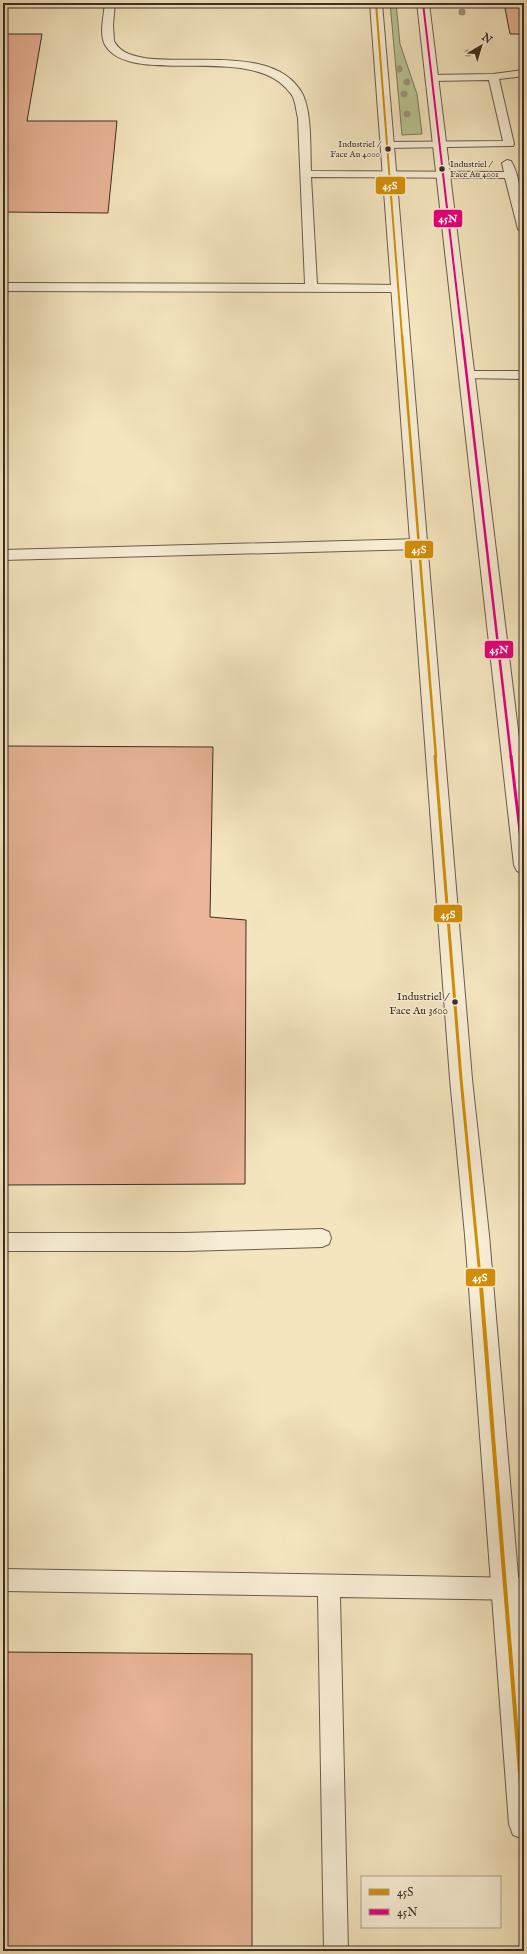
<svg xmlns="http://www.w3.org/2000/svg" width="527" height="1954" font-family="'IM FELL English',serif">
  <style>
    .green { fill: #b9c594; stroke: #7a7a5c }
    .building { fill: #eab598; stroke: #3c2e24 }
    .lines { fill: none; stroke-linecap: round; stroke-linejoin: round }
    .service-casing { stroke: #6a5c4b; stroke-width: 2 }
    .tertiary-casing { stroke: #6a5c4b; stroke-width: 2 }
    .service { fill: #f8eed5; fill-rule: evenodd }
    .tertiary { fill: #f8eed5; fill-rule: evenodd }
    .bus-1-far3-casing { stroke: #f8eed5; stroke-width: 4 }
    .bus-1-far2-casing { stroke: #f8eed5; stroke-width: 5 }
    .bus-1-far1-casing { stroke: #f8eed5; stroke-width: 6 }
    .bus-1-casing { stroke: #f8eed5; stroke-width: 7 }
    .bus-2-far2-casing { stroke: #f8eed5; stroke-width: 4 }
    .bus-2-far1-casing { stroke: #f8eed5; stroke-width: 5 }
    .bus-2-casing { stroke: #f8eed5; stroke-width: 6 }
    .bus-1-far3 { stroke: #d28e07; stroke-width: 2 }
    .bus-1-far2 { stroke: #d28e07; stroke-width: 2.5 }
    .bus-1-far1 { stroke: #d28e07; stroke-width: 3 }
    .bus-1 { stroke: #d28e07; stroke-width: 4 }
    .bus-2-far2 { stroke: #e5007d; stroke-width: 2 }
    .bus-2-far1 { stroke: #e5007d; stroke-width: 2.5 }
    .bus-2 { stroke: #e5007d; stroke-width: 3 }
    .tree { fill: #a09579 }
    .bus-dot { fill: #3c2e24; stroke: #f8eed5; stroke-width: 1.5 }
    .labels { text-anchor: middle; stroke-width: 3; stroke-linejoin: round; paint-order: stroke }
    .far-bus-label { font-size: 9px; fill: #3c2e24; stroke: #f8eed5; text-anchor: end }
    .bus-label { font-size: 11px; fill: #3c2e24; stroke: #f8eed5; text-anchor: end }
    .line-badge { stroke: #f8eed5; stroke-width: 1.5 }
    .badge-label { font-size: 11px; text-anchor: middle; font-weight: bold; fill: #fff }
  </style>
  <rect width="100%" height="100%" fill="#f4e5bf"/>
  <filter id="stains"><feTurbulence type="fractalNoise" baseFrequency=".005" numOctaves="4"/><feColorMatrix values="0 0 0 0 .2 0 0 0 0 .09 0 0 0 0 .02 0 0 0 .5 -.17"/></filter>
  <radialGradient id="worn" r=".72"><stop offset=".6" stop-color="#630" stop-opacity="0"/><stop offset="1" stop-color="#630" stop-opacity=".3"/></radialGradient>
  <path class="green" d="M390 3H396L400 44 417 94 422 134 402 135Z"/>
  <path class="building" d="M504 3H524V34H510Z
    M3 34H42L27 121H117L108 213 3 212Z
    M3 746 213 747 210 917 246 920 245 1184 3 1185Z
    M3 1652 252 1654V1951H3Z"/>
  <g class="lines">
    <defs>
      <path id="service" d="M105 3H115L113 25 114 41C135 84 270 30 303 95 312 115 310 149 311 171L504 172 502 163 507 160 511 161C521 177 524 213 524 232L518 229 505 178 311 177 317 284 399 285 403 286 405 289 403 292 3 291V283L305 284 298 118C296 111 296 104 293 97 292 94 288 91 286 88 245 44 130 87 105 45 99 34 104 15 105 3Z
        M524 70V76L499 79 514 144 513 146 387 148 382 145 387 142 503 141 489 80 431 81 426 78 431 75 493 74Z
        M466 371H524V379L462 378 460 375 462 372Z
        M420 539 425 541 427 544 425 547 420 549 3 560V550Z
        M322 1229 329 1232 331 1238 329 1244 322 1247 185 1251H3V1233H185Z
        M3 1569 524 1578V1600L340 1597 348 1951H324L318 1596 3 1591Z"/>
      <path id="tertiary" d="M370 3H382L472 1079 489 1235 524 1646V1839L513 1835 509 1824 465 1235 450 1079Z
        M417 3H429L524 779V874L517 871 514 865Z"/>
    </defs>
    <use href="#service" class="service-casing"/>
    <use href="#tertiary" class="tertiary-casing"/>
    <use href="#service" class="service"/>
    <use href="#tertiary" class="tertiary"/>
    <defs>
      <path id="bus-1-far3" d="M376 3 402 336"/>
      <path id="bus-1-far2" d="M402 335 436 757"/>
      <path id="bus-1-far1" d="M435 756 461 1079 481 1287"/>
      <path id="bus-1" d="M481 1286 524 1824"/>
      <path id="bus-2-far2" d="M423 3 462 336"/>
      <path id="bus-2-far1" d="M462 335 511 757"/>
      <path id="bus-2" d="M511 756 524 865"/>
    </defs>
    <use href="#bus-1-far3" class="bus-1-far3-casing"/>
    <use href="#bus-1-far2" class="bus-1-far2-casing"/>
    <use href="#bus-1-far1" class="bus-1-far1-casing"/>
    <use href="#bus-1" class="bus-1-casing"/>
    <use href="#bus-2-far2" class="bus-2-far2-casing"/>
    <use href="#bus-2-far1" class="bus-2-far1-casing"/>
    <use href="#bus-2" class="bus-2-casing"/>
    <use href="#bus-1-far3" class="bus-1-far3"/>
    <use href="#bus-1-far2" class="bus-1-far2"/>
    <use href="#bus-1-far1" class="bus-1-far1"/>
    <use href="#bus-1" class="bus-1"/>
    <use href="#bus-2-far2" class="bus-2-far2"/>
    <use href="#bus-2-far1" class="bus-2-far1"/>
    <use href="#bus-2" class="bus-2"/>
  </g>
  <g class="tree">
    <circle cx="462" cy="12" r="3.5"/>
    <circle cx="468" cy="53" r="3.5"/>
    <circle cx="399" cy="69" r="3.5"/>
    <circle cx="407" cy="82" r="3.5"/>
    <circle cx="404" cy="94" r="3.5"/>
    <circle cx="407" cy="114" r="3.5"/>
  </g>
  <g class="bus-dot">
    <circle cx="388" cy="149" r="3.5"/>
    <circle cx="442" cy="169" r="3.5"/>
    <circle cx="455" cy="1002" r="3.5"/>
  </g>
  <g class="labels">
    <g class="far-bus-label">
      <text x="380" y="147">Industriel /<tspan x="380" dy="10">Face Au 4000</tspan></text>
      <text x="450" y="167" text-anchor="start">Industriel /<tspan x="450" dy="10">Face Au 4001</tspan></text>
    </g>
    <g class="bus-label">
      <text x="448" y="1000">Industriel /<tspan x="448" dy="14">Face Au 3600</tspan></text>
    </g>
  </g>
  <g class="line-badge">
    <rect x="375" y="176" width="31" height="19" rx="4" fill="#d28e07"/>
    <rect x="433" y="209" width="30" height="19" rx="4" fill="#e5007d"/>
    <rect x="404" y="540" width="30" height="19" rx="4" fill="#d28e07"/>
    <rect x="484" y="640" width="30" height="19" rx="4" fill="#e5007d"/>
    <rect x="433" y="904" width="30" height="19" rx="4" fill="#d28e07"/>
    <rect x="465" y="1268" width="31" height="19" rx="4" fill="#d28e07"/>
  </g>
  <g class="badge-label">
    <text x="390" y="189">45S</text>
    <text x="448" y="222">45N</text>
    <text x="419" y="553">45S</text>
    <text x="499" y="653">45N</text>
    <text x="448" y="918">45S</text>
    <text x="480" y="1281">45S</text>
  </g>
  <rect width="527" height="1954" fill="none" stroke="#f4e5bf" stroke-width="16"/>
  <rect x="4" y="4" width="519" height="1946" fill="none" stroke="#3c2e24" stroke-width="2"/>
  <rect x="8" y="8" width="511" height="1938" fill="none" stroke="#3c2e24"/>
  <rect x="361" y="1876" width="140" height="52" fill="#f8eed5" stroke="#ada18e"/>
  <rect x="369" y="1889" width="20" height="6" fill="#d28e07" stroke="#ada18e"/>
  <text x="397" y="1896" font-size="12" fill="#3c2e24">45S</text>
  <rect x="369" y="1909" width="20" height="6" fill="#e5007d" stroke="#ada18e"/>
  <text x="397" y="1916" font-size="12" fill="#3c2e24">45N</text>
  <g transform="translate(481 46) rotate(38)" stroke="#f8eed5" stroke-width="3" paint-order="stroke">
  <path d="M0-3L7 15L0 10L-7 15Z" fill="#3c2e24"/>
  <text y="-6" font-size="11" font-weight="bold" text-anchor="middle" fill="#3c2e24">N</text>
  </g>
  <rect width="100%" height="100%" filter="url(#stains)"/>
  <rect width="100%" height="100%" fill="url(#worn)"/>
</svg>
